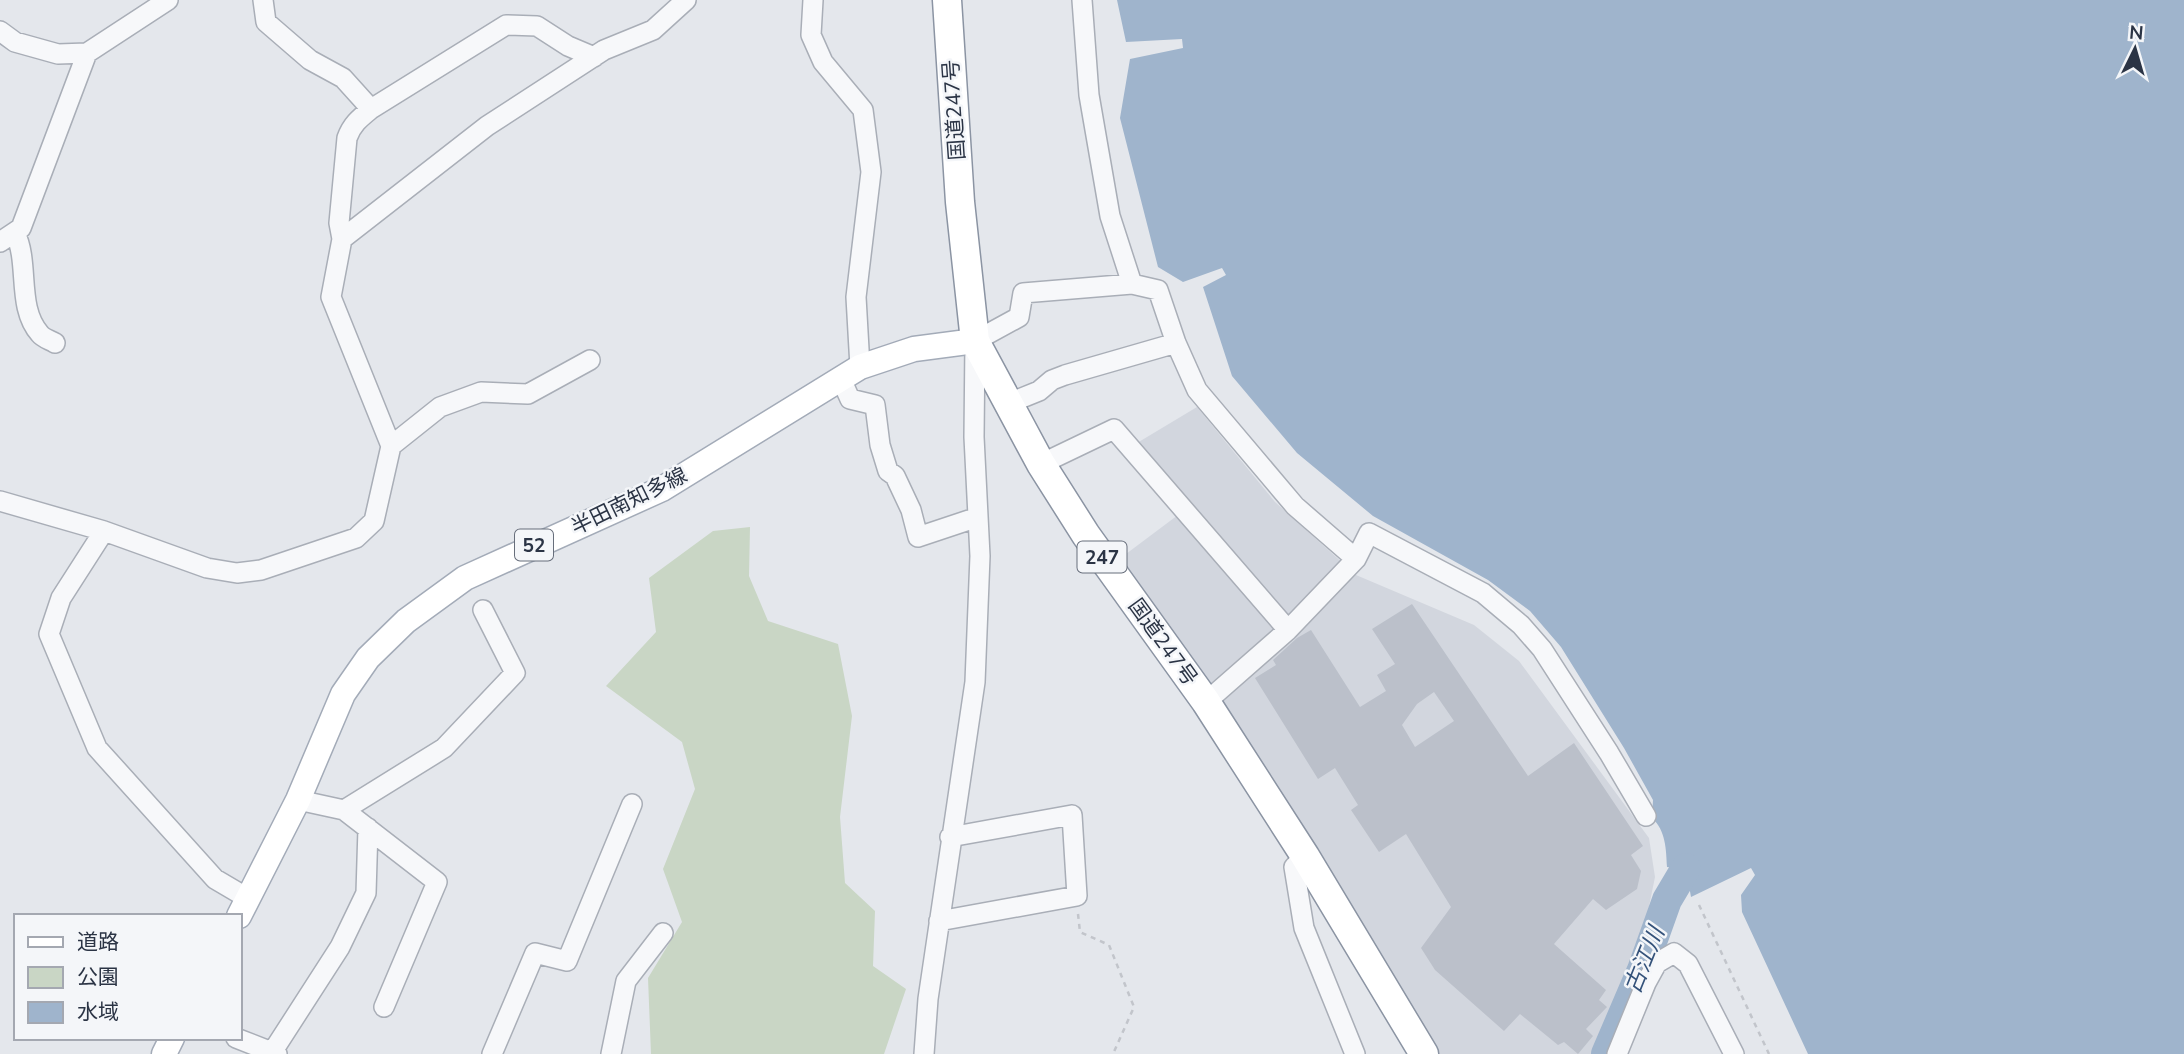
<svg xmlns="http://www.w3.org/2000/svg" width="2184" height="1054" font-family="'Nunito Sans','Noto Sans JP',sans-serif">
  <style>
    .built { fill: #d2d6de }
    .green { fill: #c9d6c5 }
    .water { fill: #9fb4cc }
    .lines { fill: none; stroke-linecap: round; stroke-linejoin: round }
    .river { stroke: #9fb4cc; stroke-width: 30 }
    .building { fill: #bbc0ca; fill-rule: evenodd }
    .minor-casing { stroke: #a9aeb7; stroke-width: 22 }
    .major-casing { stroke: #a3abb8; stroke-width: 27 }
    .highway-casing { stroke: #8b94a3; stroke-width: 31 }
    .path { stroke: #c2c5cb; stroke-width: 2.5; stroke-dasharray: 5 5; stroke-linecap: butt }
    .minor { stroke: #f7f8fa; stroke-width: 19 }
    .major { stroke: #fff; stroke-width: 24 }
    .highway { stroke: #fff; stroke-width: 28 }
    .labels { text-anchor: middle; stroke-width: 5; stroke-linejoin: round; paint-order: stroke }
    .shield { fill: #f4f6f9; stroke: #676e7b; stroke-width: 2 }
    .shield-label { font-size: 19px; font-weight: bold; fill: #2b3445 }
    .street-label { font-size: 21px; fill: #2b3445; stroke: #f4f6f9 }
    .water-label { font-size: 23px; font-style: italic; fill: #34527a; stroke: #f4f6f9 }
  </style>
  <rect width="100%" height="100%" fill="#e4e7ec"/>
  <path class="built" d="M1197 407 1275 502 1356 575 1474 625 1519 661 1649 838 1655 877 1643 936 1597 1054H1437L1118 560 1190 506 1137 443Z"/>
  <path class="green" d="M750 527 749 576 768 621 838 644 852 716 840 817 845 883 875 911 873 966 906 989 884 1054H651L648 978 682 922 663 869 695 789 682 742 606 686 656 632 649 578 713 531Z"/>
  <path class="water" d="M1117 0H2184V1054H1808L1742 912 1741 895 1755 875 1751 868 1691 897 1686 869 1667 867C1666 849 1666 831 1652 818L1653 800 1624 748 1561 647 1530 611 1488 580 1373 516 1297 453 1232 376 1203 287 1226 275 1222 268 1183 282 1158 267 1120 118 1130 59 1183 48 1182 39 1126 42Z"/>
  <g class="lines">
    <path class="river" d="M1606 1054 1642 970 1667 900 1686 868"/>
  </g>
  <path class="building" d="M1412 604 1528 776 1574 743 1643 846 1631 855 1641 871 1637 889 1606 910 1593 899 1554 944 1606 990 1599 1000 1607 1007 1586 1029 1593 1036 1578 1054 1564 1042 1558 1045 1520 1014 1504 1031 1435 970 1421 948 1451 907 1406 834 1379 852 1351 810 1358 805 1335 768 1318 779 1255 678 1276 665 1273 660 1297 638 1311 630 1360 707 1386 691 1377 675 1395 664 1372 629ZM1434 692 1454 721 1415 747 1402 725 1417 704Z"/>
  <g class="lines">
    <defs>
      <path id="minor" d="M263 0 266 22 310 60 343 78 371 109
        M813 0 811 35 823 62 863 110 871 172 856 297 860 367
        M1082 0 1089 95 1110 216 1132 284
        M0 31 15 42 58 54 87 53 168 0
        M15 233C30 263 16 307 40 334 43 338 50 340 55 343
        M342 239 487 126 604 50 653 30 686 0
        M0 242 21 228 87 53
        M841 379 850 399 875 405 880 445 888 471 895 476 911 510 918 537 969 520H978
        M1007 404 1039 391 1052 380 1065 375 1176 343
        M391 446 440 407 481 392 528 394 590 360
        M1041 464 1114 429 1288 630
        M0 501 104 531 207 568 237 573 261 570 356 538 374 521 391 446 331 297 342 239 339 223 347 138C352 124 360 118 371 109L506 25 537 26 568 46 594 57
        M104 531 61 598 49 634 97 748 215 879 249 899
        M1206 702 1288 630 1356 559 1369 533 1483 593 1521 625 1542 649 1609 753 1646 816
        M298 800 344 810 437 882 384 1007
        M344 810 444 748 515 673 483 610
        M1305 856 1294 867 1304 928 1355 1054
        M939 921 1077 896 1072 815 950 837
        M236 1038 277 1054
        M273 1051 340 947 366 893 368 828
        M492 1054 535 953 567 961 632 804
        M611 1054 626 981 663 933
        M924 1054 928 999 975 682 980 556 974 437 975 341 1019 317 1023 293 1132 284 1158 290 1176 343 1197 390 1295 506 1356 559
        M1617 1054 1646 983 1657 963 1674 953 1688 964 1734 1054"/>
      <path id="major" d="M239 916 298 800 343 694 368 658 406 621 465 578 662 489 860 367 914 349 975 341
        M164 1054 172 1038"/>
      <path id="highway" d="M947 0 960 202 975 341 1041 464 1086 535 1206 702 1305 856 1424 1054"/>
    </defs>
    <use href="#minor" class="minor-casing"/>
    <use href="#major" class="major-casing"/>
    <use href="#highway" class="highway-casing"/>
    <path class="path" d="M1699 905 1769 1054
      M1078 914 1080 932 1109 945 1134 1007 1113 1054"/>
    <use href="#minor" class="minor"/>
    <use href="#major" class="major"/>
    <use href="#highway" class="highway"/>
  </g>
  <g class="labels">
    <g class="shield">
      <rect x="515" y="529.5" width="38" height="31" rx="5"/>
      <rect x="1077.5" y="541.5" width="49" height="31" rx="5"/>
    </g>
    <g class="shield-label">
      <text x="534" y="552">52</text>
      <text x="1102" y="564">247</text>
    </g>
    <g class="street-label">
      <text transform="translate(954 110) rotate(-94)" y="7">国道247号</text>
      <text transform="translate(629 501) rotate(-26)" y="7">半田南知多線</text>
      <text transform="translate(1163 642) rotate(54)" y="7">国道247号</text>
    </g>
    <g class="water-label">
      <text transform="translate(1644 960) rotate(-68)" y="8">古江川</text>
    </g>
  </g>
  <rect x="14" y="914" width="228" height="126" fill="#f4f6f9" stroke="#a4a8b1" stroke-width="2"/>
  <rect x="28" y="937" width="35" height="10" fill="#ffffff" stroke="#a4a8b1" stroke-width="2"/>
  <text x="77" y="949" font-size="21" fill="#2b3445">道路</text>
  <rect x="28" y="967" width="35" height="21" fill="#c9d6c5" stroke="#a4a8b1" stroke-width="2"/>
  <text x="77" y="984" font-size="21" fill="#2b3445">公園</text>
  <rect x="28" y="1002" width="35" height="21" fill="#9fb4cc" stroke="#a4a8b1" stroke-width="2"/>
  <text x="77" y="1019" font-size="21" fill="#2b3445">水域</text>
  <g transform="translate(2135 49) rotate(5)" stroke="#f4f6f9" stroke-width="5" paint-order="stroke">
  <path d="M0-5L12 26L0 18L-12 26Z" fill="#2b3445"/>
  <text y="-10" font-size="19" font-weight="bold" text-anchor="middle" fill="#2b3445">N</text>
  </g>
</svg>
